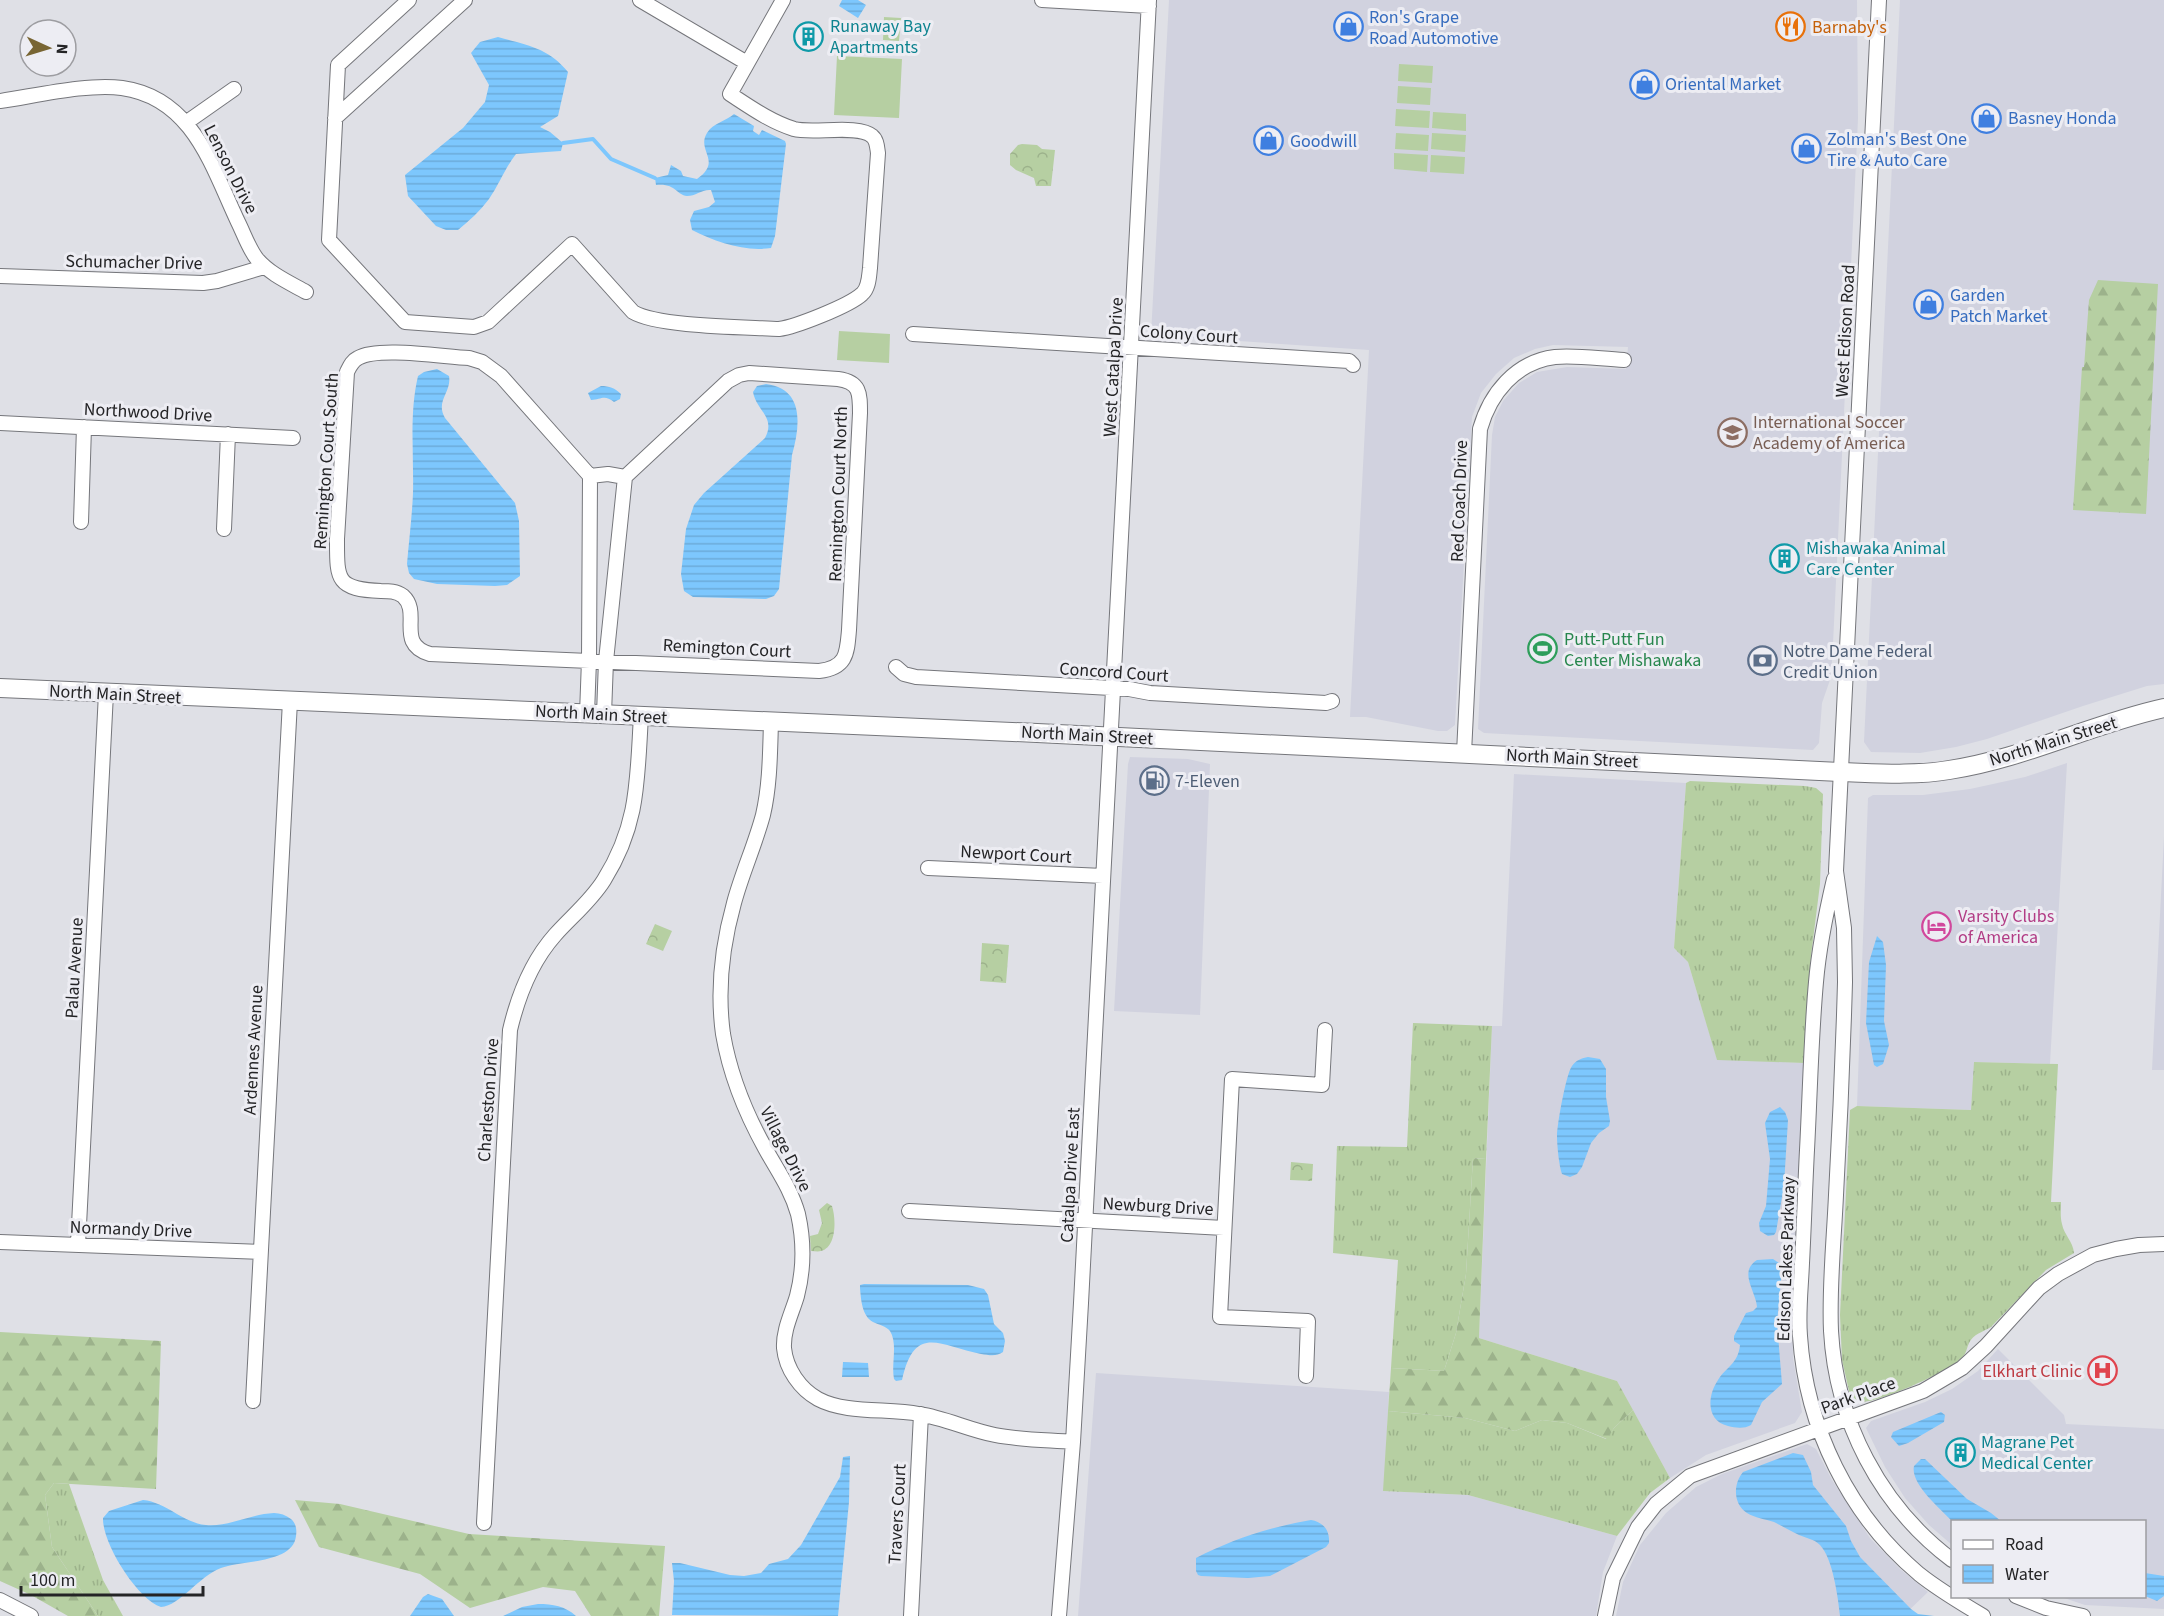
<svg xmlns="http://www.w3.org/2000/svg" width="2164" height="1616" font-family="'Source Sans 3',sans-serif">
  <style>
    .built { fill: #d1d2df }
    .grass { fill: url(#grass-tufts) }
    .forest { fill: url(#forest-firs) }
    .park { fill: url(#park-crowns) }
    .pitch { fill: #b6cfa2 }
    .water { fill: url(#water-rules) }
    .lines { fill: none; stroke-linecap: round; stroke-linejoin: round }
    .stream { stroke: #7dc7fd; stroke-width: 4 }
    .minor-casing { stroke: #75767b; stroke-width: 16 }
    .major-casing { stroke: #75767b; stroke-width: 20 }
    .minor { stroke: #fff; stroke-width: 14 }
    .major { stroke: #fff; stroke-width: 18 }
    .labels { text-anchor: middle; stroke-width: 6; stroke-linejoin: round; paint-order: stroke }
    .shop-label { font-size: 18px; fill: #366cbe; stroke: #ededf3; text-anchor: start }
    .culture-label { font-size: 18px; fill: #0d838f; stroke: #ededf3; text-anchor: start }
    .food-label { font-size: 18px; fill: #c56008; stroke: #ededf3; text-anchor: start }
    .street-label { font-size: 18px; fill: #242426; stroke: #ededf3 }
    .education-label { font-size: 18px; fill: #785e54; stroke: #ededf3; text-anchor: start }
    .leisure-label { font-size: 18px; fill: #27864d; stroke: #ededf3; text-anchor: start }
    .service-label { font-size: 18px; fill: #4e5e75; stroke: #ededf3; text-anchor: start }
    .hotel-label { font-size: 18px; fill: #b23c85; stroke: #ededf3; text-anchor: start }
    .health-label { font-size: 18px; fill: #be3a42; stroke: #ededf3; text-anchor: end }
  </style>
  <defs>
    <pattern id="grass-tufts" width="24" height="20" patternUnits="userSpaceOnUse" patternTransform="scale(1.5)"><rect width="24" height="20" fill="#b6cfa2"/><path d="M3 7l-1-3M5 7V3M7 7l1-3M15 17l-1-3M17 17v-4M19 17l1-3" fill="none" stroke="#9cb28b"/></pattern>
    <pattern id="forest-firs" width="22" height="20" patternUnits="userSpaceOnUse" patternTransform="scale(1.5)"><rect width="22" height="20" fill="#b6cfa2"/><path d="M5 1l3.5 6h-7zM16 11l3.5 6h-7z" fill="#9cb28b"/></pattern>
    <pattern id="park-crowns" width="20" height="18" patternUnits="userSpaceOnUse" patternTransform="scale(1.5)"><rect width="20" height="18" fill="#b6cfa2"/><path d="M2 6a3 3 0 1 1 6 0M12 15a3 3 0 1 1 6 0" fill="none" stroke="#9cb28b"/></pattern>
    <pattern id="water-rules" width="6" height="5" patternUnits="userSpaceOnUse" patternTransform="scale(1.5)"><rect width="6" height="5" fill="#7dc7fd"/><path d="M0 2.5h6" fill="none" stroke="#6cabd9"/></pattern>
  </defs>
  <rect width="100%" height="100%" fill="#dfe0e6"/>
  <path class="built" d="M1169 0H1857L1858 119 1833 644 1831 677 1822 703 1819 743 1813 750 1484 733 1478 729 1492 435 1495 417 1503 401 1519 383 1537 372 1567 367 1626 369 1628 347 1553 345 1535 349 1514 358 1496 374 1481 393 1472 417 1455 725 1447 731H1438L1366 717H1350L1369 350 1151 335Z
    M1900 0H2164V684L2147 686 2083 706 1987 739 1956 747 1920 753 1871 752 1864 742Z
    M1130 757 1188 759 1210 764 1200 1015 1114 1011 1128 764Z
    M2067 763 2050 1064 1975 1062 1971 1110 1857 1106 1868 798 1873 795H1923L1970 789 2025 777Z
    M1514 774 1686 783 1674 948 1688 962 1717 1059 1804 1063 1792 1299 1793 1358 1802 1412 1795 1423 1706 1455 1670 1478 1617 1381 1479 1338 1492 1026H1502Z
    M2164 837V1070H2152Z
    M1998 1349 2064 1415 2066 1424 2164 1429V1609L2085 1605 2061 1597 2144 1596V1522H1952V1545L1929 1525 1905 1498 1885 1467 1866 1428 1871 1421 1925 1402 1952 1389 1978 1371Z
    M1096 1373 1389 1392 1384 1491 1468 1495 1617 1536 1603 1572 1596 1616H1078Z
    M1807 1444 1816 1449 1832 1480 1870 1538 1900 1569 1928 1592 1903 1616H1616L1623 1582 1640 1545 1666 1513 1696 1487 1722 1474Z"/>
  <path class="grass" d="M1690 781 1805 786 1816 788 1823 794 1820 884 1811 956 1804 1063 1717 1060 1688 962 1674 948 1686 783Z
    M1413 1023 1492 1026 1486 1159 1473 1158 1466 1274 1456 1333 1444 1371 1391 1368 1398 1260 1333 1253 1337 1146 1407 1147Z
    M1974 1062 2058 1064 2051 1202H2061C2061 1209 2060 1217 2062 1224 2064 1235 2073 1241 2074 1253L2046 1270 1991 1327C1983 1332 1973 1334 1969 1343 1965 1353 1967 1354 1957 1362 1942 1374 1873 1406 1855 1402L1849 1391 1842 1360 1840 1315 1850 1110 1857 1106 1971 1110Z
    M1633 1410 1670 1478 1650 1493 1617 1536 1468 1495 1383 1491 1388 1411 1465 1418 1515 1431 1542 1420 1567 1423 1606 1439 1614 1428Z
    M54 1483 69 1484 103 1580 123 1616H98L52 1547 45 1495Z"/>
  <path class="forest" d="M2098 280 2158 284 2146 514 2073 510 2082 367H2084L2089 300Z
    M1473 1158 1486 1159 1479 1338 1617 1381 1633 1410 1614 1428 1607 1439 1567 1423 1542 1420 1515 1431 1465 1418 1388 1411 1391 1368 1444 1371 1456 1333 1466 1274Z
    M0 1332 161 1341 156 1489 54 1483 45 1495 52 1547 98 1616H68L31 1595 0 1581Z
    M295 1500 340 1504 469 1534 665 1546 659 1616H591L575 1591 543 1587 470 1608 420 1574 319 1547Z"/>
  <path class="park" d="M1022 144 1037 145 1042 149 1055 150 1051 186H1036L1034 178 1016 170 1010 165V154L1018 145Z
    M655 924 672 931 663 951 646 944Z
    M982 943 1009 945 1006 983 980 981Z
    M1291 1162 1313 1164 1312 1181 1290 1180Z
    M827 1203 832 1206C836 1218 837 1247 821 1251 818 1252 814 1251 811 1251L810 1236 818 1234 822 1223 819 1210Z"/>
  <path class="pitch" d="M884 17 901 18 899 41 883 40Z
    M837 56 902 59 899 118 834 115Z
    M1399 64 1433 66 1432 83 1398 81Z
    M1398 86 1431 88 1430 105 1397 103Z
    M1396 109 1430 111 1429 128 1395 126Z
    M1433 112 1466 114V131L1432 128Z
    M1396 133 1429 135 1428 151 1395 149Z
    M1432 133 1466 135 1465 152 1431 149Z
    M1394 153 1428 155 1427 172 1394 169Z
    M1431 155 1465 157 1464 174 1430 172Z
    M839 331 890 334 889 363 837 360Z"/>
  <path class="water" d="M842 0H858L866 5 858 18 839 6Z
    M498 37C527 45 549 48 568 72L558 116 540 127 550 132 563 143 561 151 516 154C505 168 499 185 489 199 480 211 469 221 458 230H446L436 226 408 196 405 175 463 128 485 102 489 85 471 53 480 42Z
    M734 114 754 126 753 131 759 135 762 130 785 141 786 144 775 236 771 248C744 252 716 242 692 230L690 220 694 211 709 207 715 202 711 190C702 189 696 196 687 196 676 195 676 183 656 185L655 178 668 175 671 165 681 171 683 176 697 179C723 161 696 151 707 133 713 123 726 121 734 114Z
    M437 369 449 376C452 392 435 401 445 418L515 503 519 521 520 576 507 585 495 586 437 584 414 579 409 573 407 564C409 540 412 517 413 493 414 454 409 414 418 376L424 372Z
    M766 384C805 389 800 426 792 455L779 589 774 596 766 599 693 597 684 591 681 574 686 529 694 505 704 493 765 438C776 417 757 412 753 392L757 386Z
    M601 386C609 386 615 388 621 394L620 399 614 402C604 394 601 400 591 400L588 393Z
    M1877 936 1883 942 1886 965 1884 1021 1889 1045 1883 1064 1877 1067 1874 1065 1866 1023 1869 962Z
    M1588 1057 1600 1059 1606 1069V1097L1610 1121 1609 1126 1599 1133 1591 1143 1582 1167 1577 1174 1570 1177 1562 1174C1559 1166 1557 1145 1557 1136 1557 1125 1566 1074 1572 1066 1576 1060 1582 1058 1588 1057Z
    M1780 1107 1785 1112 1788 1120 1784 1185 1776 1232 1774 1235 1768 1236 1760 1231 1759 1223 1766 1206 1770 1159 1765 1123 1770 1112Z
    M1773 1259 1779 1263 1782 1269 1777 1323 1782 1384 1762 1402 1751 1425C1744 1429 1736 1428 1728 1426 1706 1421 1707 1396 1718 1380 1726 1367 1738 1364 1740 1345L1734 1341V1336L1746 1313 1753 1311 1757 1307C1756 1291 1738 1272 1757 1260Z
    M864 1284 968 1285 984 1289 988 1295 994 1324 1003 1333 1005 1341 1003 1352C996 1357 989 1355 981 1354 939 1346 915 1323 902 1380L896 1381 894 1379C891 1364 898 1344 890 1331 886 1326 879 1325 873 1322 862 1316 861 1300 860 1288V1285Z
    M843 1362 868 1363 869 1377H842Z
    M1941 1412 1945 1415 1944 1422 1908 1443 1899 1446 1891 1437 1893 1432Z
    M1793 1453 1803 1455 1811 1472 1813 1485 1846 1526 1851 1541 1860 1557 1911 1609 1918 1614 1934 1616H1840C1838 1597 1833 1559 1820 1545 1814 1539 1806 1538 1799 1535 1790 1531 1782 1526 1774 1522 1765 1519 1755 1518 1747 1513 1733 1504 1733 1484 1743 1472Z
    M850 1456 849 1502 838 1616 672 1615 674 1581 672 1563H680L730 1575 744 1576 761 1573 769 1564 788 1559 801 1545 840 1477 843 1457Z
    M1921 1459H1925L1967 1499 1991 1513 2001 1521 1954 1522 1951 1520C1939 1508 1910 1483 1914 1466Z
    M143 1500C166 1502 183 1523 206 1525 229 1527 251 1514 274 1513 280 1513 286 1515 291 1519 296 1523 297 1530 296 1536 293 1564 241 1560 221 1568 199 1576 180 1606 161 1607 137 1599 102 1543 103 1518L109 1511Z
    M1311 1520C1323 1522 1330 1530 1329 1543L1326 1547 1270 1576 1248 1578 1201 1576 1198 1575 1196 1571V1558C1233 1539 1270 1527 1311 1520Z
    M2145 1573 2164 1576V1596L2157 1601 2145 1596Z
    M428 1594 442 1599 454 1616H410L423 1597Z
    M538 1604C553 1604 565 1606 576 1616H503L522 1607Z"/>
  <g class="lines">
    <path class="stream" d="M563 143 593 139 611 159 655 178"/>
    <defs>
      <path id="minor" d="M409 0 338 65 329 240 405 322 474 327 488 322 572 244 633 312C658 327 746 327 779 329 795 327 849 306 862 294 869 288 869 276 870 268L878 153C877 147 877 140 872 136 859 124 812 134 794 129 771 122 750 107 730 94L783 0
        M640 0 747 63
        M1042 0 1149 6
        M1879 0 1836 871 1844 928 1845 982C1843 1053 1840 1124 1836 1195 1834 1240 1829 1286 1831 1331 1836 1421 1880 1506 1952 1560
        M0 101C35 96 89 83 122 88 193 98 212 167 238 222 244 234 249 249 257 259 270 274 288 282 306 292
        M335 118 465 0
        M187 122 234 89
        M0 276 203 283 217 281 264 267
        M913 334 1349 361 1353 365
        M0 423 293 438
        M590 476 501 376 482 362 469 358C444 357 378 346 358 358 352 361 350 366 347 372L337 539C337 580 336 589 381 591 389 591 396 591 403 596 422 613 395 644 430 654L819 671C847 668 847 653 849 630L860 413C860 393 860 382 838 379L749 373 739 375 728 381 625 477
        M590 476 608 474 625 477
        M81 522 84 427
        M224 529 228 434
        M896 667 904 674 916 677 1129 689 1150 693 1326 703 1332 701
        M587 714 589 660 590 476
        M604 714 606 661 625 477
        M771 722C770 753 770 785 763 815 755 845 742 873 734 903 722 946 717 990 723 1034 730 1075 745 1112 765 1148 777 1170 791 1189 798 1214 804 1241 804 1269 797 1296 792 1313 783 1330 784 1348 786 1369 800 1389 818 1399 846 1414 888 1408 919 1414 945 1418 969 1430 995 1435 1020 1440 1047 1440 1073 1442
        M1464 753 1480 429C1490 394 1515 362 1555 357 1577 355 1601 359 1624 360
        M928 868 1103 876
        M1834 879C1826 913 1819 947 1816 982 1811 1037 1810 1094 1807 1150 1805 1188 1804 1226 1802 1263 1801 1288 1798 1312 1800 1336 1806 1427 1849 1515 1919 1574 1939 1590 1961 1603 1983 1616
        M909 1211 1224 1228
        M0 1242 260 1252
        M78 1245 106 693
        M1306 1376 1308 1321 1220 1317 1232 1079 1322 1085 1325 1030
        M253 1401 290 701
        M484 1523 510 1030C518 996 531 962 555 935 571 917 591 901 604 880 639 824 637 780 641 716
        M2016 1596 2046 1608 2083 1616
        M0 1600 31 1616
        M911 1616 921 1414
        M1059 1616 1073 1442 1081 1303 1149 0
        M1605 1616 1613 1578 1638 1527 1656 1504 1690 1476 1923 1391 1962 1368 1986 1346 2039 1288 2058 1274 2093 1255 2116 1249 2139 1245 2164 1244"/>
      <path id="major" d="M0 688 1037 733 1840 772C1876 773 1913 776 1949 770 2023 759 2091 724 2164 708"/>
    </defs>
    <use href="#minor" class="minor-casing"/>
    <use href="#major" class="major-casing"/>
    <use href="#minor" class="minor"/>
    <use href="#major" class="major"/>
  </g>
  <defs>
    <symbol id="shop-ring" viewBox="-11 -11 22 22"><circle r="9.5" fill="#ededf3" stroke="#3f7fe0" stroke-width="1.5"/><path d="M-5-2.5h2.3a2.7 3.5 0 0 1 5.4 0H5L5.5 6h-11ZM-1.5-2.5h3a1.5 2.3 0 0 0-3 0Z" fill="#3f7fe0"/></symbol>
    <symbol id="restaurant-ring" viewBox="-11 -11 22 22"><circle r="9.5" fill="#ededf3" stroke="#e8710a" stroke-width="1.5"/><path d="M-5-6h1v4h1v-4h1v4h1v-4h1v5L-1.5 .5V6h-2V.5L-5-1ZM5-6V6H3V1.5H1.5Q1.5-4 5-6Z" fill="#e8710a"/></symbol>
    <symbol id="building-ring" viewBox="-11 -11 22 22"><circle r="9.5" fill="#ededf3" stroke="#0f9aa8" stroke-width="1.5"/><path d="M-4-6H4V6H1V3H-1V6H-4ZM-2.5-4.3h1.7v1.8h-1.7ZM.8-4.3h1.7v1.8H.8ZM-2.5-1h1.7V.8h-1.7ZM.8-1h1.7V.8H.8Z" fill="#0f9aa8"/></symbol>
    <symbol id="school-ring" viewBox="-11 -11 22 22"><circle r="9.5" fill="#ededf3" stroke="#8d6e63" stroke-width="1.5"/><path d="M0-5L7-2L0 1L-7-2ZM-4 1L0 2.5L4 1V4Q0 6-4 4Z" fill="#8d6e63"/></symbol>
    <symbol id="stadium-ring" viewBox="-11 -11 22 22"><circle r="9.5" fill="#ededf3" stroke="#2e9e5b" stroke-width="1.5"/><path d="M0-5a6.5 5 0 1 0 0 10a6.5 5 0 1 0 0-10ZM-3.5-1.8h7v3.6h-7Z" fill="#2e9e5b"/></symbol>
    <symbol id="bank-ring" viewBox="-11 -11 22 22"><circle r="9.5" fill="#ededf3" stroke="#5c6f8a" stroke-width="1.5"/><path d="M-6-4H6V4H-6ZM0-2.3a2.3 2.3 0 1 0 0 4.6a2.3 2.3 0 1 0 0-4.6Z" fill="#5c6f8a"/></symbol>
    <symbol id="fuel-ring" viewBox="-11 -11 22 22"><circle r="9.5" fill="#ededf3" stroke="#5c6f8a" stroke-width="1.5"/><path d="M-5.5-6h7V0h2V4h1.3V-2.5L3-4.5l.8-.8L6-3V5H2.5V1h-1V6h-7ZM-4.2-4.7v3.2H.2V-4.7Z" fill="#5c6f8a"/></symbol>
    <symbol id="hotel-ring" viewBox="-11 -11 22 22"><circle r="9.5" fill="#ededf3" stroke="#d1479c" stroke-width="1.5"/><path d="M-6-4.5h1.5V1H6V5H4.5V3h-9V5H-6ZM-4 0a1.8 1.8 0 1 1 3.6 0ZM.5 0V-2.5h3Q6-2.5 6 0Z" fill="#d1479c"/></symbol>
    <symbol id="hospital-ring" viewBox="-11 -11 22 22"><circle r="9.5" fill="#ededf3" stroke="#e0444e" stroke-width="1.5"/><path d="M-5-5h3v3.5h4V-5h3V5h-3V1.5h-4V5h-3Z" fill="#e0444e"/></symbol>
  </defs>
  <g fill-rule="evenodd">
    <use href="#shop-ring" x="1332" y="10" width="33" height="33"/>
    <use href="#restaurant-ring" x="1774" y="10" width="33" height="33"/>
    <use href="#building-ring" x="792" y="20" width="33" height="33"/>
    <use href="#shop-ring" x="1628" y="68" width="33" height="33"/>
    <use href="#shop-ring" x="1970" y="102" width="33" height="33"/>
    <use href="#shop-ring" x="1252" y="124" width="33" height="33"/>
    <use href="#shop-ring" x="1790" y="132" width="33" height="33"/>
    <use href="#shop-ring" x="1912" y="288" width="33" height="33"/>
    <use href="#school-ring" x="1716" y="416" width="33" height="33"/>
    <use href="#building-ring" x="1768" y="542" width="33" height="33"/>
    <use href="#stadium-ring" x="1526" y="632" width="33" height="33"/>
    <use href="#bank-ring" x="1746" y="644" width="33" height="33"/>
    <use href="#fuel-ring" x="1138" y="764" width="33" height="33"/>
    <use href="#hotel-ring" x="1920" y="910" width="33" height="33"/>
    <use href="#hospital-ring" x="2086" y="1354" width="33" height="33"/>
    <use href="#building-ring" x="1944" y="1436" width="33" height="33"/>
  </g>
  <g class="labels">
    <g class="shop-label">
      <text x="1369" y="23">Ron's Grape<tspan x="1369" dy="21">Road Automotive</tspan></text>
      <text x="1665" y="90">Oriental Market</text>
      <text x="2008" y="124">Basney Honda</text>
      <text x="1827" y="145">Zolman's Best One<tspan x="1827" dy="21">Tire &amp; Auto Care</tspan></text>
      <text x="1290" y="147">Goodwill</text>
      <text x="1950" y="301">Garden<tspan x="1950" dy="21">Patch Market</tspan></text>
    </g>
    <g class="culture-label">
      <text x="830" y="32">Runaway Bay<tspan x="830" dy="21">Apartments</tspan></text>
      <text x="1806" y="554">Mishawaka Animal<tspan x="1806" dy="21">Care Center</tspan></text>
      <text x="1981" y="1448">Magrane Pet<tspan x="1981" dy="21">Medical Center</tspan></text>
    </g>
    <g class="food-label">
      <text x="1812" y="33">Barnaby's</text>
    </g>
    <g class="street-label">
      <text transform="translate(231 169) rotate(63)" y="6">Lenson Drive</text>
      <text transform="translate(134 262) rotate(1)" y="6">Schumacher Drive</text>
      <text transform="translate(1845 331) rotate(-87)" y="6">West Edison Road</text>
      <text transform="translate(1189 334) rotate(4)" y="6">Colony Court</text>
      <text transform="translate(1113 367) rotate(-87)" y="6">West Catalpa Drive</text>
      <text transform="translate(148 412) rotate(3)" y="6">Northwood Drive</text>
      <text transform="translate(326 461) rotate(-86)" y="6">Remington Court South</text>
      <text transform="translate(838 494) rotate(-88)" y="6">Remington Court North</text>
      <text transform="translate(1459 501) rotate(-88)" y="6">Red Coach Drive</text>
      <text transform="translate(727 648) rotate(3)" y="6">Remington Court</text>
      <text transform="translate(1114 672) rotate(4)" y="6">Concord Court</text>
      <text transform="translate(115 694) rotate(3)" y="6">North Main Street</text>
      <text transform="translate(601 714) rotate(3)" y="6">North Main Street</text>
      <text transform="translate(1087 735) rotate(3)" y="6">North Main Street</text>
      <text transform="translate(2053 741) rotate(-17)" y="6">North Main Street</text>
      <text transform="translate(1572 758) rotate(3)" y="6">North Main Street</text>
      <text transform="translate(1016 854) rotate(3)" y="6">Newport Court</text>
      <text transform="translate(74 968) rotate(-87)" y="6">Palau Avenue</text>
      <text transform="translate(253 1050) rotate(-87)" y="6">Ardennes Avenue</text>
      <text transform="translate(488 1100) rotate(-86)" y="6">Charleston Drive</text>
      <text transform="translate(786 1149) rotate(63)" y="6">Village Drive</text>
      <text transform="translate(1070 1175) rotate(-87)" y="6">Catalpa Drive East</text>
      <text transform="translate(1158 1206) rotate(3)" y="6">Newburg Drive</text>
      <text transform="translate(131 1229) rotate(2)" y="6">Normandy Drive</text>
      <text transform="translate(1786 1259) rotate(-88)" y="6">Edison Lakes Parkway</text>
      <text transform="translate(1858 1395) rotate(-20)" y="6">Park Place</text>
      <text transform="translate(897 1514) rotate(-87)" y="6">Travers Court</text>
    </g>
    <g class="education-label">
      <text x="1753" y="428">International Soccer<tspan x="1753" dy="21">Academy of America</tspan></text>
    </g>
    <g class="leisure-label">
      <text x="1564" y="645">Putt-Putt Fun<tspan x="1564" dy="21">Center Mishawaka</tspan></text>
    </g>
    <g class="service-label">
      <text x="1783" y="657">Notre Dame Federal<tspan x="1783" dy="21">Credit Union</tspan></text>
      <text x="1175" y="787">7-Eleven</text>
    </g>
    <g class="hotel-label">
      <text x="1958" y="922">Varsity Clubs<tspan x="1958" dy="21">of America</tspan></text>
    </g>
    <g class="health-label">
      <text x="2082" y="1377">Elkhart Clinic</text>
    </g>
  </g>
  <rect x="1951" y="1520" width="195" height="78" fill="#ededf3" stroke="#9d9da1" stroke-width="1.5"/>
  <rect x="1963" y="1540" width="30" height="9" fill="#ffffff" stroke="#9d9da1" stroke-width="1.5"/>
  <text x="2005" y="1550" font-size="18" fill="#242426">Road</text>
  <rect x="1963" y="1565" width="30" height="18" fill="url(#water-rules)" stroke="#9d9da1" stroke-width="1.5"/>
  <text x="2005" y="1580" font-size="18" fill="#242426">Water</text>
  <g transform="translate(48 48) rotate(94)"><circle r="28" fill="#ededf3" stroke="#9d9da1" stroke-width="1.5"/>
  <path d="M0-4.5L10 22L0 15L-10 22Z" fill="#786533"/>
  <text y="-9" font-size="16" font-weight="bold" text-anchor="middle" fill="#242426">N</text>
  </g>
  <path d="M21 1586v9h182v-9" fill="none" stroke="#242426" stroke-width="3"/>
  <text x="30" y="1586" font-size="18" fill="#242426" stroke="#ededf3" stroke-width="4.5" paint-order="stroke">100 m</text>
</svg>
